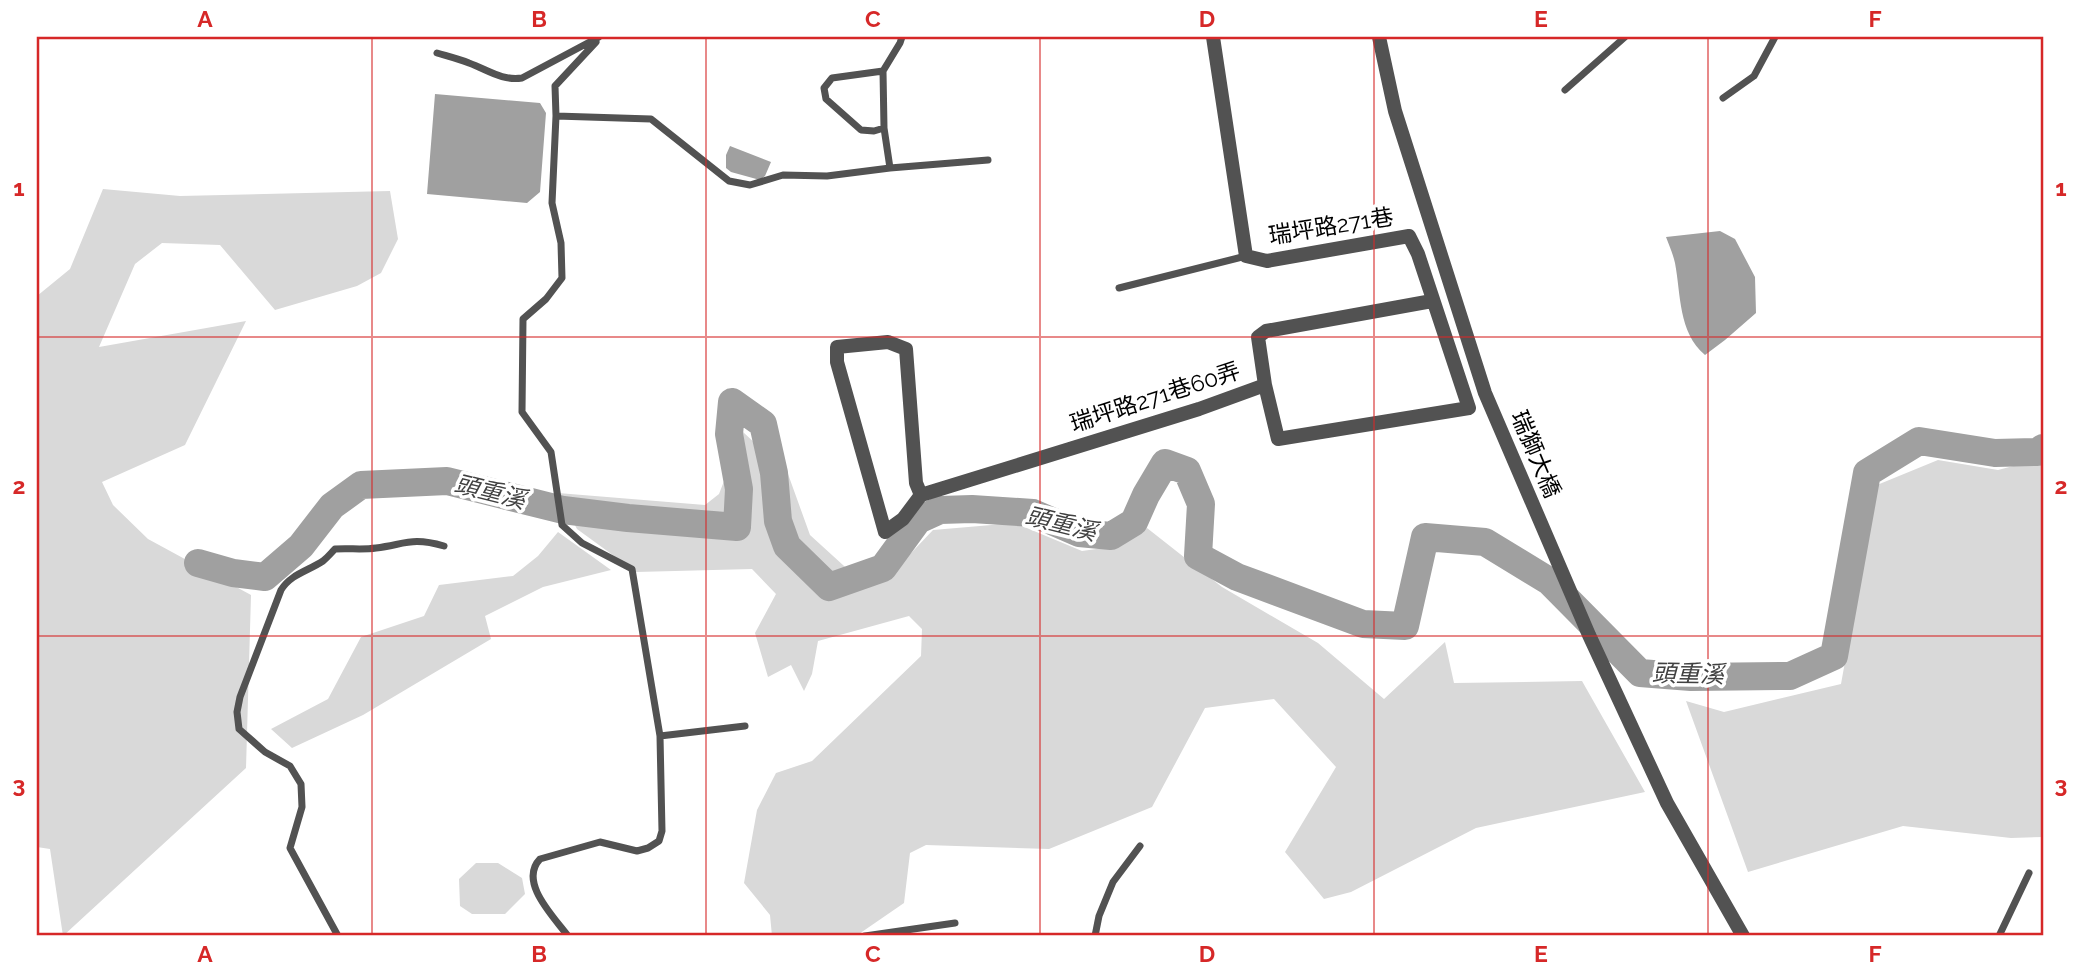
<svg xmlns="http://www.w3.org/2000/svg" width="2080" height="973" font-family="Raleway,'Noto Sans TC',sans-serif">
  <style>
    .green { fill: #d9d9d9 }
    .water { fill: #a0a0a0 }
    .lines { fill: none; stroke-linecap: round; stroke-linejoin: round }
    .river { stroke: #a0a0a0; stroke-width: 28 }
    .lane { stroke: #525252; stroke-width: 7 }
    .street { stroke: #525252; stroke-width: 14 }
    .grid { fill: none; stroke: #d62828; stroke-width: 2; stroke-opacity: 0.55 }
    .labels { text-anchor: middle; stroke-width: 7; stroke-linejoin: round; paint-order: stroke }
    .street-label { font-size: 23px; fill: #000; stroke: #fff }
    .water-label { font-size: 24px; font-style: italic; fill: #414141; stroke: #fff }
    .neatline { fill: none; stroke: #d62828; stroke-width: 2.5 }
    .grid-label { font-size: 23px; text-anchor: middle; font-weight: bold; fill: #d62828 }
  </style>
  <rect width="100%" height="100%" fill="#fff"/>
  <path class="green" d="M103 189 180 196 390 191 398 239 381 273 357 286 275 310 220 245 162 243 135 264 99 347 246 321 185 445 102 482 113 505 148 539 251 595 246 768 63 936 50 849 37 847V296L70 269Z
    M743 432 788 474 810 535 866 586 894 571 933 530 1015 523 1082 551 1118 546 1147 528 1222 587 1318 643 1384 699 1445 642 1454 683 1582 681 1645 792 1476 828 1351 892 1324 899 1285 852 1336 767 1274 699 1205 708 1152 807 1049 849 926 845 910 853 904 903 856 936H772L770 915 744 883 757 810 776 773 812 761 921 656 922 629 909 616 818 641 812 674 804 691 791 665 768 677 755 633 776 594 752 569 636 572 577 529 558 493 705 505 719 494Z
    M2043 458V837L2011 838 1903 826 1748 872 1686 701 1724 712 1841 684 1877 485 1938 460 1998 470Z
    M558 532 611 570 543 587 485 616 491 639 363 715 292 748 271 729 328 699 361 637 424 616 439 585 513 576 538 556Z
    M476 863H498L522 878 525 894 505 914H472L460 906 459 879Z"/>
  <path class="water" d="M435 94 540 103 546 113 540 192 527 203 427 194Z
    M730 146 771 162 765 176 760 180 731 172 726 168V155Z
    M1720 231 1735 239 1755 277 1756 313 1725 340 1705 355C1678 332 1681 294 1675 263 1673 254 1669 245 1666 237Z"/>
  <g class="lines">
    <path class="river" d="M198 563 233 573 265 577 301 546 332 506 361 485 447 481 563 510 628 518 737 527 739 489 729 434 732 402 763 424 774 473 778 521 787 546 829 587 883 568 918 520 940 510 972 509 1033 513 1079 533 1111 536 1134 522 1146 495 1165 463 1187 471 1201 504 1198 556 1237 577 1363 624 1405 626 1425 537 1485 542 1549 581 1640 673 1691 677 1790 676 1834 656 1867 473 1919 441 1995 453 2037 452 2043 448"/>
    <path class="lane" d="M902 37 900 43 883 71 884 128 890 168 988 160
      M437 53C447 56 459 59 469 63 488 70 502 81 522 78L599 37
      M883 71 832 78 824 88 826 99 861 130 874 131 884 128
      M1565 90 1625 37
      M1723 98 1754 76 1775 37
      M556 116 555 86 596 42
      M1119 288 1246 256
      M660 736 745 726
      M338 936 290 848 302 807 301 784 290 766 265 752 239 729 237 712 240 697 281 590C291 574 308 571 323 561 328 557 331 553 335 549 349 548 363 550 376 548 406 544 412 537 444 546
      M568 936C554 917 518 882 540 859L600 842 637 851 648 848 659 841 662 831 660 736 632 569 582 543 562 525 551 452 522 412 523 319 546 299 562 278 561 243 552 203 556 116 651 119 729 181 750 185 783 175 827 176 890 168
      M865 936 955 923
      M1095 936 1099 916 1113 882 1140 846
      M1999 936 2029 873"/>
    <path class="street" d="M1213 37 1246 256 1267 261 1409 236 1418 254 1469 408 1278 439 1265 385 1258 337 1266 331 1432 301
      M1379 37 1395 111 1485 393 1589 635 1667 803 1743 936
      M921 495 903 519 885 532 837 362V347L888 342 906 349 916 483 921 495 1199 409 1265 385"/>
  </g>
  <path class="grid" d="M372 37V936M706 37V936M1040 37V936M1374 37V936M1708 37V936M37 337H2043M37 636H2043"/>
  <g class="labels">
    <g class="street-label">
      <text transform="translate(1331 226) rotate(-9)" y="8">瑞坪路271巷</text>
      <text transform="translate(1155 397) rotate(-18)" y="8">瑞坪路271巷60弄</text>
      <text transform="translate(1536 454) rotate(67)" y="8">瑞獅大橋</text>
    </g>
    <g class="water-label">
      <text transform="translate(490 492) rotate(14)" y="8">頭重溪</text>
      <text transform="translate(1061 524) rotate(14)" y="8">頭重溪</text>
      <text transform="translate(1688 674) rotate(1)" y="8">頭重溪</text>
    </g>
  </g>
  <rect width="2080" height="973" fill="none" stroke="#ffffff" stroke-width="77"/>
  <rect x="38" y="38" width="2004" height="896" class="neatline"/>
  <g class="grid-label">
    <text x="205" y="27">A</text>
    <text x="539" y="27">B</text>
    <text x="873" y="27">C</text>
    <text x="1207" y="27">D</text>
    <text x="1541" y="27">E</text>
    <text x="1875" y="27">F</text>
    <text x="19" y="196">1</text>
    <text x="2061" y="196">1</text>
    <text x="19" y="494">2</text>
    <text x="2061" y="494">2</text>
    <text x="19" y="793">3</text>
    <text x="2061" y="793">3</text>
    <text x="205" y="962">A</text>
    <text x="539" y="962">B</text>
    <text x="873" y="962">C</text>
    <text x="1207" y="962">D</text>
    <text x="1541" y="962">E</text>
    <text x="1875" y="962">F</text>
  </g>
</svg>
